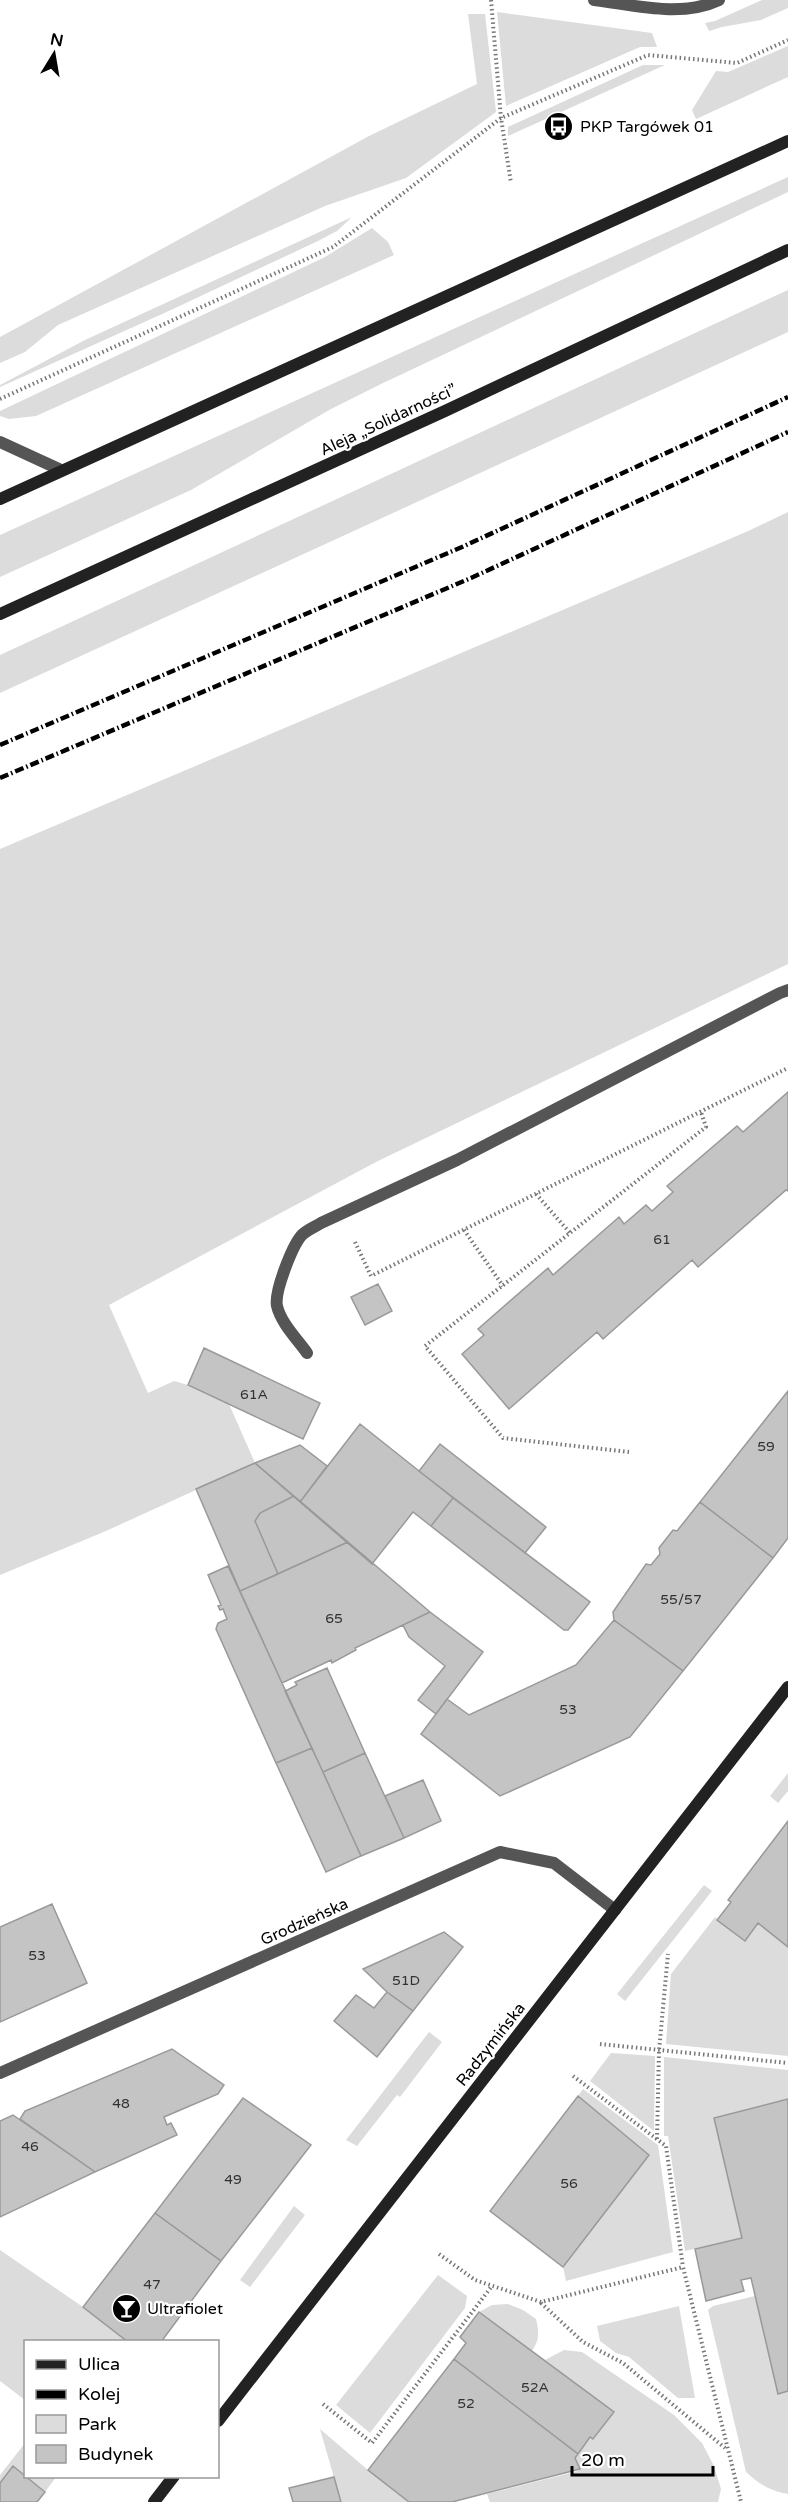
<svg xmlns="http://www.w3.org/2000/svg" width="788" height="2502" font-family="'Varela Round',sans-serif">
  <style>
    .green { fill: #dcdcdc }
    .building { fill: #c4c4c4; stroke: #999; stroke-width: 1.5 }
    .lines { fill: none; stroke-linecap: round; stroke-linejoin: round }
    .path { stroke: #777; stroke-width: 4; stroke-dasharray: 1.5 3; stroke-linecap: butt }
    .lane { stroke: #555; stroke-width: 12 }
    .street { stroke: #555; stroke-width: 12 }
    .secondary { stroke: #222; stroke-width: 12 }
    .rail { stroke: #000; stroke-width: 4.5; stroke-dasharray: 9 3 1.5 3; stroke-linecap: butt }
    .labels { text-anchor: middle; stroke-width: 4.5; stroke-linejoin: round; paint-order: stroke }
    .number-label { font-size: 14px; fill: #313131 }
    .poi-label { font-size: 16px; fill: #000; stroke: #fff; text-anchor: start }
    .street-label { font-size: 16px; fill: #000; stroke: #fff }
  </style>
  <rect width="100%" height="100%" fill="#fff"/>
  <path class="green" d="M762 0H788V8L761 20 722 27 709 31 705 23 715 21Z
    M497 12 652 33 657 47H640L506 106Z
    M468 14H485L496 112 406 178 325 206 58 325 25 352 0 363V337L369 136 477 84Z
    M788 46V77L696 119 692 110 716 71 728 72Z
    M643 65H665L508 136V127Z
    M788 177V192L381 384 331 409 191 490 0 577V535Z
    M352 217 337 231 318 241 171 310 0 387V385L85 340Z
    M372 228 388 242 394 255 36 416 9 419 0 416V411L325 257Z
    M788 290V332L0 693V655Z
    M788 512V964L376 1162 109 1305 148 1393 174 1381 188 1385 229 1404 255 1463 106 1531 0 1575V849L746 532Z
    M788 1773V1791L778 1803 770 1796Z
    M704 1885 712 1891 625 2001 617 1994Z
    M715 1917 744 1941 758 1923 788 1947V2056L666 2044 671 1974Z
    M429 2032 442 2042 400 2097 397 2095 357 2146 346 2140Z
    M611 2053 655 2056 654 2131 590 2081Z
    M664 2057 788 2070V2099L714 2118 742 2238 685 2251 668 2136H664Z
    M583 2089 658 2145 673 2252 566 2281 563 2267 649 2155 578 2096Z
    M294 2206 305 2215 250 2287 240 2280Z
    M0 2250 83 2307 128 2341 26 2342 25 2400 0 2381Z
    M438 2275 467 2296 465 2308 370 2433 336 2405Z
    M755 2296 779 2394 788 2391V2494C770 2491 759 2484 746 2472L708 2310 713 2306Z
    M508 2304 523 2310 536 2319C539 2331 540 2341 531 2352L479 2312 492 2305Z
    M679 2306 695 2398H678L629 2357 616 2353 600 2341 597 2326Z
    M564 2350 582 2352 674 2415 702 2443 714 2466 721 2489 718 2502H490L487 2494 578 2471 580 2468 575 2458 590 2437 594 2439 614 2412 545 2360Z
    M320 2429 368 2470 409 2502H341Z
    M25 2443 26 2476 13 2466 0 2483V2475Z
    M26 2477H56L45 2492Z"/>
  <path class="building" d="M788 1092V1191L786 1190 698 1267 692 1260 603 1339 597 1332 509 1409 462 1354 484 1335 478 1329 548 1268 553 1275 619 1217 624 1224 646 1205 652 1211 673 1192 667 1186 737 1126 743 1132Z
    M378 1284 392 1311 365 1325 351 1297Z
    M204 1348 320 1403 303 1439 188 1385Z
    M788 1391V1538L773 1558 700 1502Z
    M360 1424 453 1498 431 1526 413 1512 372 1564 300 1502Z
    M440 1444 546 1527 525 1553 419 1471Z
    M300 1445 327 1466 300 1502 255 1463Z
    M255 1463 294 1496 260 1513 255 1521 278 1574 240 1591 196 1489Z
    M294 1496 348 1542 278 1574 255 1521 260 1513Z
    M453 1498 590 1602 568 1630H564L431 1526Z
    M700 1502 773 1558 683 1671 614 1620 613 1612 646 1564 651 1565 660 1554 659 1548 673 1530 677 1531Z
    M348 1542 430 1612 355 1648 356 1650 332 1663 331 1660 282 1683 240 1591Z
    M228 1566 312 1748 276 1763 216 1629 218 1623 227 1619 223 1609 220 1610 218 1606 221 1605 208 1575Z
    M430 1612 483 1652 436 1714 418 1700 445 1666 409 1637 403 1625Z
    M614 1620 683 1671 630 1737 500 1796 421 1734 447 1699 469 1715 576 1665Z
    M327 1668 365 1753 323 1772 285 1691 297 1685 295 1682Z
    M312 1748 361 1856 326 1872 276 1763Z
    M365 1753 404 1838 361 1856 323 1772Z
    M423 1780 441 1821 404 1838 385 1796Z
    M788 1821V1947L758 1923 745 1941 717 1920 731 1902 728 1900Z
    M52 1904 87 1983 0 2022V1927Z
    M444 1932 463 1947 413 2011 387 1992 363 1969Z
    M387 1992 413 2011 377 2057 334 2021 356 1995 374 2008Z
    M172 2049 224 2085 218 2094 164 2117 167 2125 171 2123 177 2135 95 2172 20 2119 25 2111Z
    M578 2096 649 2155 563 2267 490 2211Z
    M243 2098 311 2145 221 2261 155 2213Z
    M788 2099V2391L778 2394 751 2278 741 2280 744 2291 706 2301 695 2249 742 2238 714 2118Z
    M13 2115 95 2172 0 2217V2121Z
    M155 2213 221 2261 161 2342H128L83 2307Z
    M479 2312 614 2412 593 2439 590 2437 578 2454 454 2359 466 2343 460 2337Z
    M454 2359 578 2454 575 2458 580 2469 452 2502H409L368 2470Z
    M13 2466 45 2492 37 2502H0V2483Z
    M334 2477 341 2502H293L289 2488Z"/>
  <g class="lines">
    <path class="path" d="M491 0 501 118 511 183
      M0 399 333 247 501 118 648 55 737 63 788 40
      M536 1194 570 1233
      M464 1230 503 1286
      M355 1242 371 1276 788 1068
      M629 1452 503 1438 425 1346 706 1127 701 1112
      M600 2044 788 2063
      M573 2076 666 2146 683 2267
      M657 2139 659 2051 668 1954
      M439 2254 475 2280 541 2302 683 2267 741 2502
      M541 2303 583 2342 623 2363 725 2448
      M323 2404 372 2443 492 2286"/>
    <path class="lane" d="M594 0C634 5 681 18 719 0
      M0 442 61 470
      M307 1353C297 1339 281 1323 277 1306 274 1292 292 1247 301 1236 306 1230 315 1227 321 1223L457 1160 780 993 788 990"/>
    <path class="street" d="M0 2073 500 1852 554 1863 615 1910"/>
    <path class="secondary" d="M0 499 788 141
      M0 614 445 411 788 250
      M218 2421 788 1687
      M154 2502 174 2476"/>
    <path class="rail" d="M0 745 462 547 788 397
      M0 778 471 578 788 432"/>
  </g>
  <defs>
    <symbol id="bus-disc" viewBox="-11 -11 22 22"><circle r="9.5" fill="#000" stroke="#fff"/><path d="M-5-6H5V4H4V6H2V4H-2V6H-4V4H-5ZM-3.5-4V0h7V-4ZM-3.5 1.2v1.5H-2V1.2ZM2 1.2v1.5H3.5V1.2Z" fill="#fff"/></symbol>
    <symbol id="bar-disc" viewBox="-11 -11 22 22"><circle r="9.5" fill="#000" stroke="#fff"/><path d="M-6-5H6L.8 .8V4.5H3.5V6h-7V4.5H-.8V.8Z" fill="#fff"/></symbol>
  </defs>
  <g fill-rule="evenodd">
    <use href="#bus-disc" x="542" y="110" width="33" height="33"/>
    <use href="#bar-disc" x="110" y="2292" width="33" height="33"/>
  </g>
  <g class="labels">
    <g class="number-label">
      <text x="662" y="1244">61</text>
      <text x="254" y="1399">61A</text>
      <text x="766" y="1451">59</text>
      <text x="681" y="1604">55/57</text>
      <text x="334" y="1623">65</text>
      <text x="568" y="1714">53</text>
      <text x="37" y="1960">53</text>
      <text x="406" y="1985">51D</text>
      <text x="121" y="2108">48</text>
      <text x="30" y="2151">46</text>
      <text x="233" y="2184">49</text>
      <text x="569" y="2188">56</text>
      <text x="152" y="2289">47</text>
      <text x="535" y="2392">52A</text>
      <text x="466" y="2408">52</text>
    </g>
    <g class="poi-label">
      <text x="580" y="132">PKP Targówek 01</text>
      <text x="147" y="2314">Ultrafiolet</text>
    </g>
    <g class="street-label">
      <text transform="translate(388 419) rotate(-25)" y="6">Aleja „Solidarności”</text>
      <text transform="translate(304 1921) rotate(-24)" y="6">Grodzieńska</text>
      <text transform="translate(490 2044) rotate(-52)" y="6">Radzymińska</text>
    </g>
  </g>
  <rect x="24" y="2340" width="195" height="138" fill="#ffffff" stroke="#999999" stroke-width="1.5"/>
  <rect x="36" y="2360" width="30" height="9" fill="#222222" stroke="#999999" stroke-width="1.5"/>
  <text x="78" y="2370" font-size="18" fill="#000000">Ulica</text>
  <rect x="36" y="2390" width="30" height="9" fill="#000000" stroke="#999999" stroke-width="1.5"/>
  <text x="78" y="2400" font-size="18" fill="#000000">Kolej</text>
  <rect x="36" y="2415" width="30" height="18" fill="#dcdcdc" stroke="#999999" stroke-width="1.5"/>
  <text x="78" y="2430" font-size="18" fill="#000000">Park</text>
  <rect x="36" y="2445" width="30" height="18" fill="#c4c4c4" stroke="#999999" stroke-width="1.5"/>
  <text x="78" y="2460" font-size="18" fill="#000000">Budynek</text>
  <g transform="translate(54 54) rotate(11)" stroke="#ffffff" stroke-width="4.5" paint-order="stroke">
  <path d="M0-4.5L10 22L0 15L-10 22Z" fill="#000000"/>
  <text y="-9" font-size="16" font-weight="bold" text-anchor="middle" fill="#000000">N</text>
  </g>
  <path d="M572 2466v9h141v-9" fill="none" stroke="#000000" stroke-width="3"/>
  <text x="581" y="2466" font-size="18" fill="#000000" stroke="#ffffff" stroke-width="4.5" paint-order="stroke">20 m</text>
</svg>
